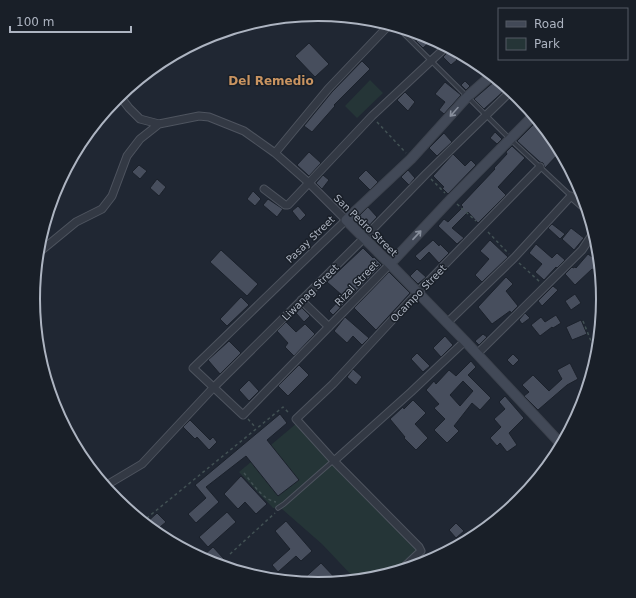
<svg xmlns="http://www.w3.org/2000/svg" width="636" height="598" font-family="'DejaVu Sans',sans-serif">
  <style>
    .green { fill: #253537 }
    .building { fill: #474e5d; stroke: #1b212b; fill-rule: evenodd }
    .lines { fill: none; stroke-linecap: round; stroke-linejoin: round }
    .lane-casing { stroke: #4e545f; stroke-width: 5.5 }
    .street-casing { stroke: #4e545f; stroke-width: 9 }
    .secondary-casing { stroke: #3d434e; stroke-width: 11 }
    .path { stroke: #425154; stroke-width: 1.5; stroke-dasharray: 3 3; stroke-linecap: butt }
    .lane { stroke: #333944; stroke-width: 3.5 }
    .street { stroke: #333944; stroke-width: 7 }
    .secondary { stroke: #424957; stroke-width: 9 }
    .oneway { stroke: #888f9c }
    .labels { text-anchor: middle; stroke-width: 3; stroke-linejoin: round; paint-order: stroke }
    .street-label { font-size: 10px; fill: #adb4c1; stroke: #191f28 }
    .quarter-label { font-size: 12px; font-weight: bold; fill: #c99461; stroke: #191f28 }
    .rim { fill: none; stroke: #adb4c1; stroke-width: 2 }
  </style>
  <rect width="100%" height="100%" fill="#202733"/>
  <path class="green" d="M370 80 383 93 357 118 345 106Z
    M297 423 418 550 395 572 373 579 356 580 322 544 282 509 273 508 239 472Z"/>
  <path class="building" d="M423 35 433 39 423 48 416 41Z
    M309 43 329 64 315 77 295 56Z
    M449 51 457 60 451 65 443 57Z
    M362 61 370 69 334 105 335 106 312 132 304 126 332 92Z
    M496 80 506 89 484 109 474 99Z
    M465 81 470 86 466 90 461 85Z
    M445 82 461 95 444 114 439 110 445 102 435 94Z
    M405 92 415 102 408 111 397 100Z
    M538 120 555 141 561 151 545 168 543 163 540 162 517 141Z
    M495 132 502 139 497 144 490 138Z
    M444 133 452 142 437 156 429 148Z
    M512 146 525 158 498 187 506 195 478 223 468 212 452 228 464 238 457 244 438 226 444 219 448 222 463 207 461 205 495 169 494 168 507 154 506 152Z
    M309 152 321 163 309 176 297 165Z
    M453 154 465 166 471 160 476 165 448 194 442 188 444 187 433 176Z
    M139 165 147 171 140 179 132 172Z
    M366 170 378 182 370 190 358 178Z
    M408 170 415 178 409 185 401 177Z
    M323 175 329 180 322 189 316 183Z
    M157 179 166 187 159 196 150 188Z
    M253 191 261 199 255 206 247 199Z
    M268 199 283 209 277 217 263 205Z
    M298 206 306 215 300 221 292 211Z
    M368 207 377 217 365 230 355 220Z
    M552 224 565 234 560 239 548 228Z
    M571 228 584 238 574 250 562 239Z
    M433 240 439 246 440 244 449 253 439 263 429 252 420 261 415 256Z
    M490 240 508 257 482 282 475 275 489 259 480 251Z
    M536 244 552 258 557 253 565 260 557 268 556 267 544 280 535 272 542 264 529 253Z
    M363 248 373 258 374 257 382 265 333 315 329 311 343 296 327 282Z
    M221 250 258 284 247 296 210 262Z
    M588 254 600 263 594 270 592 269 575 285 565 274 572 267 573 268 575 267 576 268Z
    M417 269 426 277 418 284 410 276Z
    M389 272 410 293 376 330 354 308Z
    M506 277 513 284 506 291 518 306 511 313 510 311 492 324 478 307Z
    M553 286 558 290 542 306 538 301Z
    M575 294 581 303 571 310 565 301Z
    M241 297 249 305 227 326 220 319Z
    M301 307 310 316 304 322 296 313Z
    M525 313 530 318 522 324 519 320Z
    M556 315 561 323 553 328 552 327 540 336 531 325 541 317 545 322Z
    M345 317 369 338 362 345 353 336 347 343 334 331Z
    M581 320 587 334 572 340 566 327Z
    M286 322 296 332 305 324 315 334 294 356 285 347 288 343 277 331Z
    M483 334 487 337 479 345 475 341Z
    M445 336 453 345 441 357 433 348Z
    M229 341 241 353 220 374 208 360Z
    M417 353 430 366 423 372 411 359Z
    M513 354 519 360 513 366 507 360Z
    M471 361 476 367 468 375 491 398 480 410 472 403 454 426 459 431 447 443 434 430 445 419 434 408 439 404 426 390 434 381 436 384 449 370 456 376ZM463 381 473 391 460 406 450 395Z
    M570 363 578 379 567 385 538 410 524 396 529 392 522 385 533 375 549 391 562 379 557 370Z
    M299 365 309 375 288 396 278 386Z
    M353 369 362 377 356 385 347 377Z
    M249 380 259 391 249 401 239 390Z
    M505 396 524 418 509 433 517 445 507 452 500 443 497 446 490 438 501 427 494 419 505 409 499 402Z
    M413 400 426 413 415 424 428 438 416 450 404 438 405 437 390 419 403 407 404 409Z
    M280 414 287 423 267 440 299 480 278 496 246 456 206 487 219 502 196 523 188 514 206 498 195 485Z
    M190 420 210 440 213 437 217 442 209 450 197 437 195 439 183 427Z
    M241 476 267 504 256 514 245 502 238 509 224 494Z
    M227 512 236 522 208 547 199 537Z
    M157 513 166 522 154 532 145 524Z
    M286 521 312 551 301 561 296 556 278 572 272 565 290 549 275 531Z
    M456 523 464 531 456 538 449 530Z
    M213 547 234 570 209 562 203 556Z
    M321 563 339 582 318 584 300 582Z"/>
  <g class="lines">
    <defs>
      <path id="lane" d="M396 26 510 139 571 196
        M278 508 284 504 333 461"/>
      <path id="street" d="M119 95 129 108 140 119 159 124 199 116 209 117 244 131 275 153 309 183 346 220 193 368 243 415 390 264
        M275 153 328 89 390 24
        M264 189 285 205H288L372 116 447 46
        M37 254 76 222 102 209 112 196 127 156 140 139 159 124
        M301 300 329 327
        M447 323 514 258 571 196 588 211
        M477 354 582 250 594 232
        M334 461 411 392 465 341
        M105 486 142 464 213 388 363 239 426 174 511 91
        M401 570 421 551 419 547 334 461 296 419 333 384 418 292 540 167"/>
      <path id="secondary" d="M492 75 467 97 411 159 346 220 390 264 465 341 562 445
        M390 264 451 199 534 115"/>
    </defs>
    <use href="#lane" class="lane-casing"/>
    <use href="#street" class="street-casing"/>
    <use href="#secondary" class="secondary-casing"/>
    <path class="path" d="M377 122 406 153
      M431 179 445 193
      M457 204 476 221
      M488 232 509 254
      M519 263 540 282
      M583 321 597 356
      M248 419 256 428
      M563 435 571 428
      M244 473C253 484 262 499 276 502
      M142 522 283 407 290 414
      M230 554 275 513"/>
    <use href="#lane" class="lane"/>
    <use href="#street" class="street"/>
    <use href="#secondary" class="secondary"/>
  </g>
  <defs><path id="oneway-shaft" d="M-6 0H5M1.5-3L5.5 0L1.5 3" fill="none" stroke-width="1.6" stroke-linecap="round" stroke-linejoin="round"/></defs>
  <g class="oneway">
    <use href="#oneway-shaft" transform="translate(454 112) rotate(132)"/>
    <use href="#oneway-shaft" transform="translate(417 235) rotate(-47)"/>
  </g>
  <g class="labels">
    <g class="street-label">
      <text transform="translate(366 225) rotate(44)" y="4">San Pedro Street</text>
      <text transform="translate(310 239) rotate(-44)" y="4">Pasay Street</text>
      <text transform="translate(356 283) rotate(-46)" y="4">Rizal Street</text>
      <text transform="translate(310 292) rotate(-45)" y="4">Liwanag Street</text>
      <text transform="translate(418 293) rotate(-46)" y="4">Ocampo Street</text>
    </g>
    <g class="quarter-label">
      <text x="271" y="85">Del Remedio</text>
    </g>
  </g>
  <path d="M0 0H636V598H0ZM40 299a278 278 0 1 1 556 0a278 278 0 1 1-556 0Z" fill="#191f28" fill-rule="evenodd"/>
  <path class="rim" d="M40 299a278 278 0 1 1 556 0a278 278 0 1 1-556 0Z"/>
  <rect x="498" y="8" width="130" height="52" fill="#191f28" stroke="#545b65"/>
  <rect x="506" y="21" width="20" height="6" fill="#424957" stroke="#545b65"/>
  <text x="534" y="28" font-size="12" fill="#adb4c1">Road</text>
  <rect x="506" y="38" width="20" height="12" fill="#253537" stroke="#545b65"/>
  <text x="534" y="48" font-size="12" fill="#adb4c1">Park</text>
  <path d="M10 26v6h121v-6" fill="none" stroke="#adb4c1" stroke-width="2"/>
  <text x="16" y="26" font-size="12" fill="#adb4c1" stroke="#191f28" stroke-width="3" paint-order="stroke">100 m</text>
</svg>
